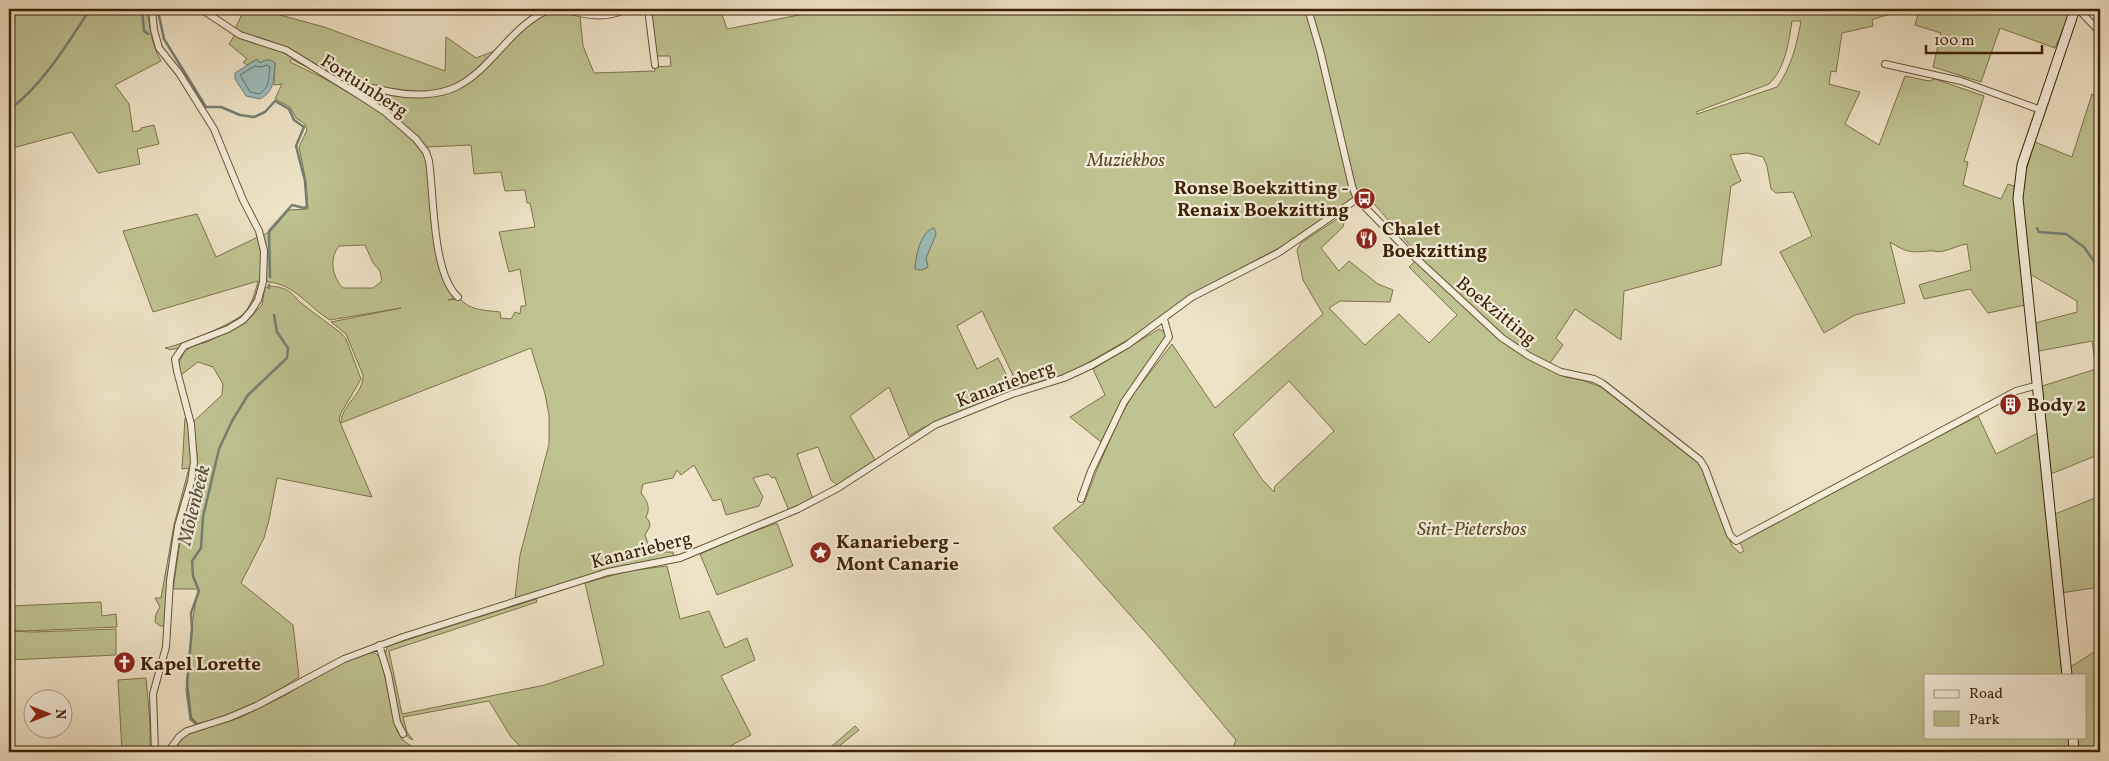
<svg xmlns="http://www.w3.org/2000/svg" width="2109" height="761" font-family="Vollkorn,serif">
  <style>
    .green { fill: #bfc291; stroke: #7e724c; fill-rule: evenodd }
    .water { fill: #9bbdbc; stroke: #757f73 }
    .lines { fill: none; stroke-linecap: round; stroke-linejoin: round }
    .shore { stroke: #6c7061; stroke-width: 1 }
    .stream { stroke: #757f73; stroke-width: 2.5 }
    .street-casing { stroke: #695236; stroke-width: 8 }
    .secondary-casing { stroke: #3d2206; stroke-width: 11 }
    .street { stroke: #f4edda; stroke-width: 6 }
    .secondary { stroke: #f4edda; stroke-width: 9 }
    .labels { text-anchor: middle; stroke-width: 4.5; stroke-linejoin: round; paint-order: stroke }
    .street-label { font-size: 19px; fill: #3d2206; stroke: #f4edda }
    .park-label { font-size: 19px; font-style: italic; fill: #5e4a29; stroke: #f4edda }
    .poi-label { font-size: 19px; font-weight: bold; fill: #3d2206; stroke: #f4edda; text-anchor: start }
    .water-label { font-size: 20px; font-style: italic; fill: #59503d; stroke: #f4edda }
  </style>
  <rect width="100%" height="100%" fill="#eee3c6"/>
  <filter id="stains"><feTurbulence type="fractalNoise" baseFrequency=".004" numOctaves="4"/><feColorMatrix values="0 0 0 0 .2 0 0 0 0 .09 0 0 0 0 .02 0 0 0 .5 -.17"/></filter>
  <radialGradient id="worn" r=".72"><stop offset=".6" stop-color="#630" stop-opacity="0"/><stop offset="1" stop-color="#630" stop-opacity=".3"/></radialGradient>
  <path class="green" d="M9 9H147C150 27 151 44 161 61L115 85 129 104 133 132 141 130V128L154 125 159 144 137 149 140 164 98 173 72 132 9 149Z
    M239 9H258L324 27 445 71 446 37 476 58 494 51C468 78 452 95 411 93 397 92 383 87 369 86V89C392 94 419 101 442 94 463 89 480 73 495 58 509 44 532 12 554 11 563 10 572 14 580 16L583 46 594 73 655 71V67L671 66 670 56H656L649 9H720L727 29 830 9H1808L1807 12 1824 9H2072L2055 48 2000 28 1981 82 1933 67 1941 33 1915 25 1918 14C1902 11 1887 14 1872 20L1873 26 1842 33 1836 72 1831 71 1829 84 1860 92 1845 124 1879 145 1905 76 1929 81 1935 79 1984 96 1964 161 1968 162 1963 185 2001 199 2008 184 2014 186 2025 305 1988 313 1970 289 1924 299 1919 285 1971 270 1967 244C1959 245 1952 249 1944 251 1938 253 1934 250 1928 251 1910 253 1906 252 1890 242L1905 303 1855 315 1824 333 1780 252 1812 236 1793 192 1776 193 1771 189 1767 166 1763 157 1747 153 1730 155 1741 181 1731 186 1721 265 1624 291 1621 340 1575 309 1556 338 1563 345 1550 363 1565 371V377L1582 380 1601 387 1696 460 1703 471 1732 546 1740 553 1744 551 1740 543 1754 532 1978 416 1996 454 2038 433 2062 675H1925V737H2068L2070 752H1231L1236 740 1160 649 1053 528 1084 503 1098 467 1120 417 1134 393 1172 344 1215 408 1323 314 1303 280 1297 250 1301 243 1340 217 1345 219 1343 227 1321 248 1339 271 1349 261 1378 284 1393 290 1390 302 1340 301 1329 308 1365 345 1399 314 1429 343 1457 315 1409 267 1420 257 1363 191 1279 248 1194 293 1131 338 1065 376 1019 388 982 311 957 326 977 369 998 358 1014 390 922 428 909 436 889 387 850 416 875 460 837 485 831 480 818 447 797 454 813 499 789 511 775 477 772 478 768 474 753 478 763 497 759 506 726 515 721 499 713 501 694 465 681 475 677 470 673 478 643 484 641 493C647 500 651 508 646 517L649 521 650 526 645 535 651 552H673L674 558 623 567 515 598 520 555 549 444V415L545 394 531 348 341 423C341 405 364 394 363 375L346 334 331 322 401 308 330 320C308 307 295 284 268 282L266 279V254L263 235 271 231 289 210 308 209 306 182 299 147 307 130 305 124 296 118 290 107 275 99 282 84 274 85 275 63C270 59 266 59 260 63L257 59 247 65 243 62 247 59 229 44 237 31 235 29 243 12ZM1792 21H1801C1797 44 1791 68 1777 87L1697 114 1696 112 1769 84C1785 69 1789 42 1792 21ZM291 59 344 86 391 115 427 147 471 145 474 174 501 172 505 191 525 190 527 203H530L535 227 499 232 509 272 520 269 526 306H521L520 314 515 312 511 319 501 318 500 312C485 310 471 311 460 299L448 300 456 297 442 273 439 263C436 244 434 225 432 206 431 190 432 172 426 157 411 119 326 79 290 62ZM934 228 936 234 926 258 928 267 922 270 915 269C916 256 920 232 934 228ZM365 245 373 263 380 271 382 281 373 288H343C332 277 329 258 339 246ZM1289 381 1334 431 1275 486 1274 492 1261 478 1233 434Z
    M2092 94 2100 97V454L2051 474 2042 386 2096 369 2092 341 2039 351 2035 323 2077 312V301L2028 273 2021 201 2025 174 2035 142 2072 157Z
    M197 214 216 257 258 237C271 301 251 320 193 340 183 344 176 353 165 348 181 345 234 324 244 313 252 304 255 293 258 281L153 312 123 231Z
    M270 286C294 288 291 296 306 307 318 316 329 324 341 333L346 339 361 379 341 413 339 420 372 497 277 478 269 520 264 538 241 583 293 625 299 677C267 698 234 717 195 724L190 720 186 691 192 625 198 589H173L183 523 195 477 197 455 193 422 222 395 223 384 213 367 198 362 181 375 178 365 184 352 192 346 207 342 245 323 262 305 265 288Z
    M1159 329 1165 332 1167 337 1115 414 1101 442 1070 417 1105 395 1093 369Z
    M187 417 192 452V471L181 509 165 626H160L155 622 156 614 160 607 155 598H161L174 525 189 468 182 469 185 418Z
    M2100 496V587L2061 593 2055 514Z
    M777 523 793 566 717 595 700 554 738 537Z
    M667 566 680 619 709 611 725 648 747 638 755 660 721 676 751 735 719 752H526L511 737 489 701 403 717 407 732 413 740C396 736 389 671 385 653L388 646 536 599 537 602 389 651 402 714 545 685 604 665 585 583 628 571Z
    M15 584 11 606 101 602 102 616 116 614 117 627 23 631 9 630 10 607H9V585Z
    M116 629V655L9 660V631L33 632Z
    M2100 648V752H2079L2077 737H2085V675H2070L2069 668Z
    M366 653H375L381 659 397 731 402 739 418 752H172L184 736 195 731 239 718 286 695 312 678 337 664Z
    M146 678 150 722V752H122L118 680Z
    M855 726 859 730 832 752H825Z"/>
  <path class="water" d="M257 59 260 63C266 59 270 59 275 63 273 79 276 90 260 99L246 96 235 79V73Z
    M934 228 936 234 926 258 928 267 921 270 915 269C916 256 920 232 934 228Z"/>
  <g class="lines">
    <path class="shore" d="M267 65 270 67C268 79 271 86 259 94L250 92 240 75 255 66 261 67Z"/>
    <path class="stream" d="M142 9 144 31 148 34
      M158 11 164 39 206 107H221L240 115 254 117 265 112 275 101 289 109 294 120 304 127 296 146 305 181 307 207 304 208 292 205 269 231 270 277
      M9 109C40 89 70 40 90 9
      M2037 228 2039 232 2066 234 2084 247 2100 270
      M269 285V288
      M196 723 191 718 187 683 192 629 191 613 199 591 193 576 192 561 201 548 203 517 219 449 232 421 248 395 287 358 288 348 277 332 274 315"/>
    <defs>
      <path id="street" d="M152 9 154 30 159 48 179 73 214 129 243 200 259 231 264 251 263 282 258 300 251 311 243 320 228 329 184 346 175 359 177 371 191 424 194 462 191 482 178 526 170 581 166 647 153 694 155 752
        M201 9 240 35 286 50 359 95 385 112 416 139 426 152 429 161C434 194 432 274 458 297
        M563 9C585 15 604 20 626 9
        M648 9 655 65
        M1308 9 1320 50 1352 186 1357 199 1406 249 1502 338 1529 356 1561 372 1594 379 1602 383 1700 460 1705 468 1730 535 1736 541 2016 391 2038 385
        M2078 9 2100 32
        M1885 64 1961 81 2041 110
        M350 89C364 85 377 89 392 92 412 96 437 96 456 87 493 69 511 24 551 9
        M1081 499 1091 471 1124 402 1169 337 1164 319
        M379 645 388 674 397 722 403 734
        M168 752 179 737 187 731 228 718 256 706 344 659 403 637 608 572 680 558 798 509 838 488 935 425 1012 394 1064 378 1092 365 1127 345 1192 297 1278 253 1357 199"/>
      <path id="secondary" d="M2067 675 2018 198 2022 165 2075 9
        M2073 737 2074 752"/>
    </defs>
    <use href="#street" class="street-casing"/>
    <use href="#secondary" class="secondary-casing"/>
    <use href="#street" class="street"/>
    <use href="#secondary" class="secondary"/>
  </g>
  <defs>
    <symbol id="bus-disc" viewBox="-11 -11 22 22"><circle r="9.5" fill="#8f2418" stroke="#f4edda"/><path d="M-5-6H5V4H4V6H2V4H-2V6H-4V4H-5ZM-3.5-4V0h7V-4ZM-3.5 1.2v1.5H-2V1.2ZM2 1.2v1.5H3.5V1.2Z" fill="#fff"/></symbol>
    <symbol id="restaurant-disc" viewBox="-11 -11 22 22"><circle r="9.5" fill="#8f2418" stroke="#f4edda"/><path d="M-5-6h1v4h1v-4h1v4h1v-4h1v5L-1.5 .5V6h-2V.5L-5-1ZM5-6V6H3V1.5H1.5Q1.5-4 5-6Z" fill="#fff"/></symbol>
    <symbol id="building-disc" viewBox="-11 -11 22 22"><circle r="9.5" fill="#8f2418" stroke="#f4edda"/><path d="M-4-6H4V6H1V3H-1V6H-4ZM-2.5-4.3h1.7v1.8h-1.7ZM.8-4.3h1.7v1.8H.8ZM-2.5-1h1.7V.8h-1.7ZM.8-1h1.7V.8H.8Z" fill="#fff"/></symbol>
    <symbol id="sight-disc" viewBox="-11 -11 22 22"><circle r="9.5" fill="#8f2418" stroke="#f4edda"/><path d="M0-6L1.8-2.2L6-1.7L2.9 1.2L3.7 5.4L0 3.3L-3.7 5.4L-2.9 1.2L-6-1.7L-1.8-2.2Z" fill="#fff"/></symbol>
    <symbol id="church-disc" viewBox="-11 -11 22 22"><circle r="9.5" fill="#8f2418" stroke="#f4edda"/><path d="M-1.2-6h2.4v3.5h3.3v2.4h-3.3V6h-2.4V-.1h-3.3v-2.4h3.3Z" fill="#fff"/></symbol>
  </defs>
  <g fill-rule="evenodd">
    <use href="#bus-disc" x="1352" y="186" width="25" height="25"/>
    <use href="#restaurant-disc" x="1354" y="226" width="25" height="25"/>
    <use href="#building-disc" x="1998" y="392" width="25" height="25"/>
    <use href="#sight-disc" x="808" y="540" width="25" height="25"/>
    <use href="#church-disc" x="112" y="650" width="25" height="25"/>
  </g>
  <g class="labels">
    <g class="street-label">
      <text transform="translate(365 85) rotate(33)" y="7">Fortuinberg</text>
      <text transform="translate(1497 310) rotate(39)" y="7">Boekzitting</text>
      <text transform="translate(1005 383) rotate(-20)" y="7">Kanarieberg</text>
      <text transform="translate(641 549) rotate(-14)" y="7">Kanarieberg</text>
    </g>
    <g class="park-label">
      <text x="1126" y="166">Muziekbos</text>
      <text x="1472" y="535">Sint-Pietersbos</text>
    </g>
    <g class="poi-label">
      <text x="1349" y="194" text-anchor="end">Ronse Boekzitting -<tspan x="1349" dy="22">Renaix Boekzitting</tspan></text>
      <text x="1382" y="235">Chalet<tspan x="1382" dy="22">Boekzitting</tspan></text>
      <text x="2027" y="411">Body 2</text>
      <text x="836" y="548">Kanarieberg -<tspan x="836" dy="22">Mont Canarie</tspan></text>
      <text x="140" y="670">Kapel Lorette</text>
    </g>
    <g class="water-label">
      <text transform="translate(193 505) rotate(-76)" y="7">Molenbeek</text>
    </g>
  </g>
  <rect width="2109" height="761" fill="none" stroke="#eee3c6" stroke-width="30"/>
  <rect x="10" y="10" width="2089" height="741" fill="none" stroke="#3d2206" stroke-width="2.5"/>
  <rect x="15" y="15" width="2079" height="731" fill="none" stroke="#3d2206"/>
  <rect x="1924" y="674" width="162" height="65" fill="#f4edda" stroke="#ab9c85"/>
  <rect x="1934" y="690" width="25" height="8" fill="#f4edda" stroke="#ab9c85"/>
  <text x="1969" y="698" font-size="15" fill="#3d2206">Road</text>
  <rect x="1934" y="711" width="25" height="15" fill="#bfc291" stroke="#ab9c85"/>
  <text x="1969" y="724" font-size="15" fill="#3d2206">Park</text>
  <g transform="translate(48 714) rotate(90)"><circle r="24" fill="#f4edda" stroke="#ab9c85"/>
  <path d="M0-4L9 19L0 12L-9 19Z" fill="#8f2418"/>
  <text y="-8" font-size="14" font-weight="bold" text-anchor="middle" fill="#3d2206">N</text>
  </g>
  <path d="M1926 45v8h116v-8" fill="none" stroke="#3d2206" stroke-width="2.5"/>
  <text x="1934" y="45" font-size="15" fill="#3d2206" stroke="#f4edda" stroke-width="4" paint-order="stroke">100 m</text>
  <rect width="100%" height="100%" filter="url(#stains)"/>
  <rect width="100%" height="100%" fill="url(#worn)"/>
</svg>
